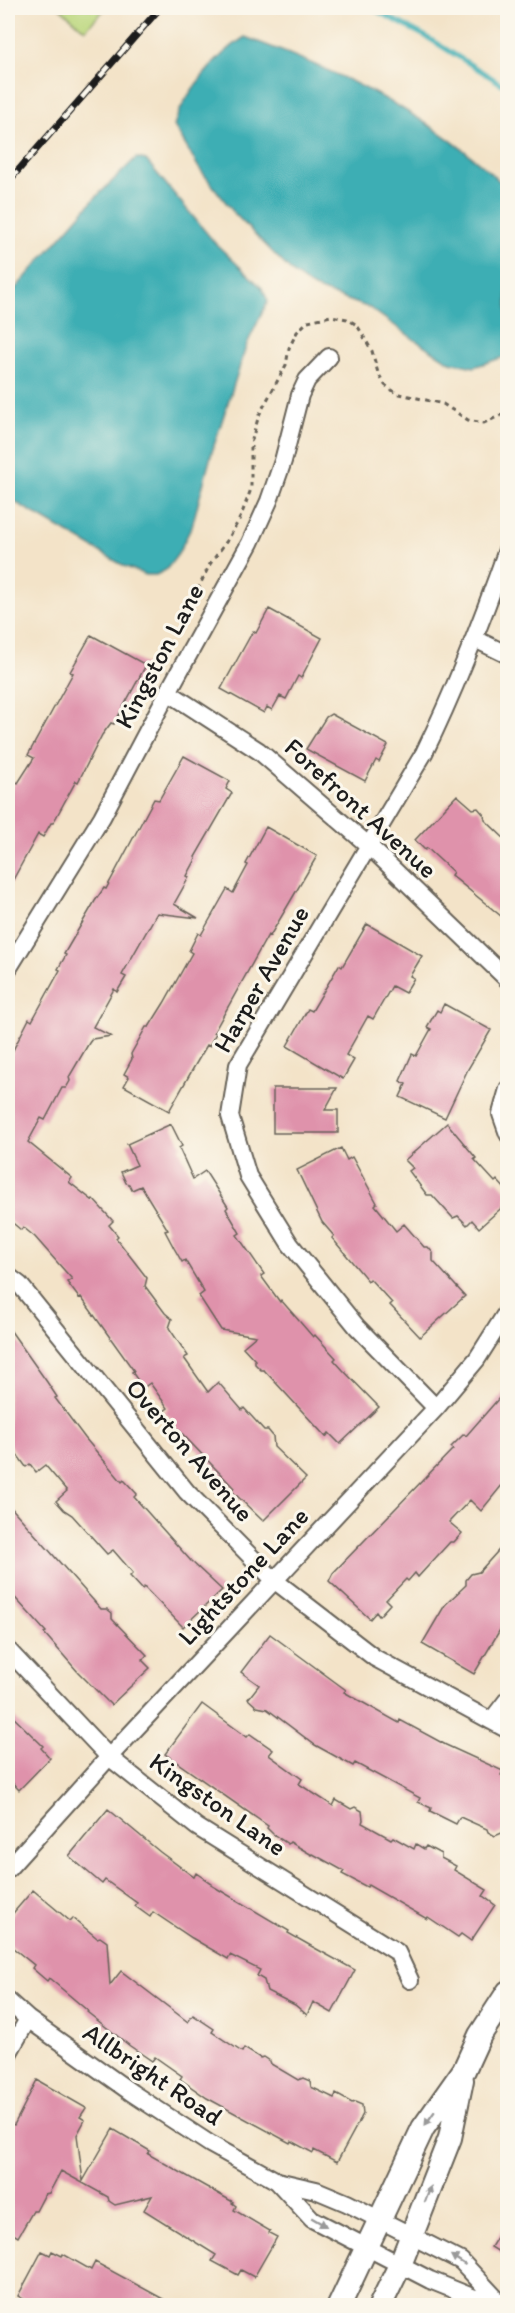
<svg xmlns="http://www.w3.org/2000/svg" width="515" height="2313" font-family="Itim,sans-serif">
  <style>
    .green { fill: #bbd77d; stroke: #6c7a4c; stroke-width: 1.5 }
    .water { fill: #3daeb4; stroke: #2c6568; stroke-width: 1.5 }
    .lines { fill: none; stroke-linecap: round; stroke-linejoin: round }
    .stream { stroke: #3daeb4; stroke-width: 5 }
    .building { fill: #df92ab }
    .street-casing { stroke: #676258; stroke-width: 20 }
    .secondary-casing { stroke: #676258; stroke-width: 26 }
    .path { stroke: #676258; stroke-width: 3; stroke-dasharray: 4.5 4.5; stroke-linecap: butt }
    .street { stroke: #fff; stroke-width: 16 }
    .secondary { stroke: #fff; stroke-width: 22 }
    .rail-casing { stroke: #1c1c1c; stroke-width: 7 }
    .rail { stroke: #fbf7ec; stroke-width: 4.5; stroke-dasharray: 14; stroke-linecap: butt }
    .oneway { fill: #999 }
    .labels { text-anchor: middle; stroke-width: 6; stroke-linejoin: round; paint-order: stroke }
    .street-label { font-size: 26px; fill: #1c1c1c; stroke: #fbf7ec }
  </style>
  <rect width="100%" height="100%" fill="#fbf7ec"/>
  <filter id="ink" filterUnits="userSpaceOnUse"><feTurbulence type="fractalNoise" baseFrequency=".0167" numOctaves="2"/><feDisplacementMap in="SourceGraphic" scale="12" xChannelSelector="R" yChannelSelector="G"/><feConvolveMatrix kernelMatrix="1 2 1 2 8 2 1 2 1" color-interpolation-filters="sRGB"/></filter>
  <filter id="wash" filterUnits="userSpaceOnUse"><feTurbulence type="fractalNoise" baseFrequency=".008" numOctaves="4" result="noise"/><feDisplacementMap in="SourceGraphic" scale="24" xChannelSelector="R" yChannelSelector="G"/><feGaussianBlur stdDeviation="1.35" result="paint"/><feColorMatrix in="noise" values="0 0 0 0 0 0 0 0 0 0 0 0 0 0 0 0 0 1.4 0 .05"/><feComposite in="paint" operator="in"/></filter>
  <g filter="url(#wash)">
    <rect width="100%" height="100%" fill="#f3e3c8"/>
    <path class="green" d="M60 8H106L85 30Z"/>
    <path class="water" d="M245 37C343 73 431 114 507 188V356L474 367 450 362 415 340 370 308 314 288 293 273 235 214 199 168 174 126C182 96 218 53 245 37Z
      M136 158 146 160 215 243 262 288 268 301 247 344 212 452 192 526 178 554 166 570 156 575H146L124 566 8 498V297L95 198Z"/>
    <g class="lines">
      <path class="stream" d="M371 8 425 36 508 88"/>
    </g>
    <g id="blocks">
      <path class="building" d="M269 609 322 638 301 678 298 676 286 699 280 696 272 710 267 707 264 713 221 689 253 631 256 633Z
        M91 635 146 665 114 724 111 723 102 735 78 782 76 781 53 823H51L43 837 38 834 8 889V795L15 781 18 783 34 758 28 755 73 673 70 672Z
        M331 714 388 745 379 762 376 760 365 781 306 749 326 717Z
        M184 756 230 781 226 789 232 793 195 857 196 859 187 876 189 877 174 904 198 918 157 913 122 975 126 977 117 992 114 989 93 1027 111 1036 92 1039 89 1043 69 1077 70 1081 66 1088H62L45 1120 41 1118 28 1142 72 1178 69 1182 92 1200 93 1199 113 1221 109 1225 118 1236 116 1238 147 1278 145 1286 165 1313 172 1319 169 1328 188 1356 184 1358 208 1392 218 1382 242 1410 244 1408 264 1430H268L273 1436 274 1447 306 1478 263 1521 232 1491 234 1488 173 1424 174 1422 164 1411 168 1408 150 1383 143 1388 132 1372 134 1371 81 1297 79 1298 67 1282 72 1279 35 1237 23 1227 21 1230 8 1219V1060L29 1019 32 1021 60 970 58 969 66 955 64 954 95 901 104 888 106 889 154 799 159 800Z
        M457 795 473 809 478 808 484 815 485 820 507 841V921L451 875 453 872 427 848 425 850 415 840Z
        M266 827 317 856 270 936 268 935 214 1032 216 1033 209 1046 207 1045 194 1067 169 1111 124 1086 129 1077 124 1074 132 1059 131 1054 146 1027H149L164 1003 192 953 189 951 198 933 201 935 227 889 233 893 248 865 246 864Z
        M367 924 422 956 410 976 414 978 405 993 392 986 373 1019 368 1016 346 1055 354 1060 343 1079 287 1046 308 1009 312 1011 339 965 342 967Z
        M444 1004 491 1030 468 1069 445 1118 400 1097 406 1084 400 1081 412 1054 416 1056 431 1029 427 1027 437 1010 440 1012Z
        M273 1088H337L325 1110H338V1133H273Z
        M447 1123 476 1158 474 1159 495 1182 497 1180 507 1191V1203L479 1228 472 1220 467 1225 458 1216 453 1218 432 1195H427L409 1171 413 1168 405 1160Z
        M171 1124 182 1146 179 1148 193 1179 205 1171 228 1207 226 1209 240 1233 237 1235 264 1274 261 1276 280 1302 281 1300 313 1337 315 1335 336 1358 334 1360 343 1370 379 1407 340 1444 329 1433 326 1437 264 1370H261L255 1364V1360L243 1347 256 1336 221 1330 199 1296 204 1292 185 1260 182 1262 174 1248 165 1231 168 1230 141 1186 132 1190 129 1184 126 1183 121 1172 137 1165 127 1144Z
        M341 1148 347 1160 352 1157 377 1203 375 1205 396 1231 404 1224 424 1247H428L433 1253V1261L465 1296 420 1337 390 1305 392 1303 370 1279 368 1281 332 1238 334 1236 322 1222 297 1170Z
        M8 1327 47 1382 57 1397 55 1398 85 1438 122 1482 124 1480 137 1494 134 1497 191 1561 222 1590 183 1627 144 1587 142 1589 130 1576 133 1573 113 1550 107 1554 72 1515 64 1510 56 1501 67 1491 45 1465 36 1472 30 1464 26 1467 8 1442Z
        M507 1389V1479L481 1511 470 1500 449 1522 462 1533 454 1542H450L418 1577 415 1573 408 1581 406 1579 386 1600 390 1604 379 1616 376 1612 370 1619 329 1581 333 1573 453 1449 451 1447 464 1434 466 1436Z
        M8 1504 101 1609H107L112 1613V1619L147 1655 142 1660 150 1668 111 1705 78 1672 44 1633 46 1632 8 1590Z
        M507 1541V1634L501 1628 474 1674 422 1644 445 1605 466 1585V1580L471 1574 479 1572Z
        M270 1634 346 1690 344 1692 399 1723 400 1720 446 1745 503 1771 501 1775 507 1779V1822L502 1833 495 1836 488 1832 487 1829 460 1817 456 1824 430 1811 431 1808 418 1802 420 1798 355 1763 353 1766 315 1745 267 1709 257 1707 248 1699 259 1685 241 1672Z
        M202 1704 247 1737 250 1734 273 1750 269 1755 302 1779 299 1784 333 1806 336 1800 351 1809 355 1807 362 1811 363 1820 362 1823 391 1839 393 1837 414 1849 416 1844 424 1849 426 1846 441 1854V1858L456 1866 454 1870 487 1890 483 1896 495 1905 471 1941 461 1934 458 1937 428 1917 427 1919 368 1885 367 1887 342 1874 344 1871 313 1854 312 1855 290 1842 288 1844 273 1834 267 1828 268 1826 165 1754Z
        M8 1712 43 1746 41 1748 50 1758 19 1790 8 1778Z
        M108 1809 160 1852 194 1877 196 1873 212 1884 211 1885 289 1931 288 1933 311 1946 355 1970 332 2013 313 2002 307 2015 295 2005 267 1991 264 1980 257 1976 260 1970 230 1955 228 1959 192 1938 153 1912 150 1917 135 1906 137 1903 105 1880 102 1884 69 1856Z
        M33 1890 70 1921 73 1918 97 1938 100 1937 107 1942 110 1985 121 1971 188 2022 193 2015 214 2029 212 2032 242 2052 244 2048 260 2058 264 2057 270 2061 271 2064 298 2080 303 2078 310 2081 311 2087 334 2098 336 2094 352 2103 355 2102 362 2105 363 2114 337 2162 314 2150 313 2153 291 2141 290 2143 207 2098 180 2079 182 2076 155 2057 152 2061 130 2046 87 2012 88 2011 49 1978 47 1981 32 1968 34 1965 8 1944V1919Z
        M37 2080 86 2108 80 2117 85 2120 77 2135 83 2181 113 2129 150 2151 148 2154 233 2202 232 2203 236 2206 234 2210 270 2231 269 2233 277 2237 254 2277 241 2270 238 2275 212 2261 216 2255 144 2210 152 2196 115 2205 109 2201 108 2197 61 2171 49 2193 45 2194 36 2211H33L18 2237 8 2231V2122L14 2125Z
        M507 2221V2257L491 2247Z
        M42 2251 50 2255 52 2251 62 2256 63 2254 91 2270 95 2262 176 2306H35L18 2296Z"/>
    </g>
  </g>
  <g filter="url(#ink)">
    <use href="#blocks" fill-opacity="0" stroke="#676258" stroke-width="1.5"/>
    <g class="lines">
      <defs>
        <path id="street" d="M475 639 508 655
          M168 692 259 751 368 845 508 980
          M8 969 102 817 168 692 250 543 269 501 283 461 300 395 307 380 329 357
          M508 1089 501 1114 508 1134
          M8 1276 20 1285 187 1492 274 1580 375 1658 508 1730
          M436 1408 357 1327 290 1244 248 1176 230 1116 238 1065 424 753C457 686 483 618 508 547
          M8 1650 109 1757 197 1827 397 1952 410 1980
          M491 1721 508 1699
          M8 1869 109 1757 436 1408 477 1359 508 1310
          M8 2001 28 2019 132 2093 210 2144 277 2181 316 2190 347 2203 461 2261 503 2306
          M8 2054 28 2019
          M277 2181 312 2219 430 2280 472 2297 498 2302"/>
        <path id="secondary" d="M339 2306 423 2128 464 2070 480 2035 508 1992
          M380 2306 400 2265 450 2138 462 2080"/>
      </defs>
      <use href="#street" class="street-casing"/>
      <use href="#secondary" class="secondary-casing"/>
      <path class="path" d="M499 8 508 19
        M184 623 192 601 210 564 229 538 241 516 251 489V443L259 415 286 365 289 348 297 332 308 321 331 316 347 319 357 325 372 351 378 373 385 385 396 393 443 404 468 420 484 423 508 412"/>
      <use href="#street" class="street"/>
      <use href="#secondary" class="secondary"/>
      <defs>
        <path id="rail" d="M8 182 160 8"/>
      </defs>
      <use href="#rail" class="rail-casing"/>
      <use href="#rail" class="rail"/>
    </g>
    <defs><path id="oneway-solid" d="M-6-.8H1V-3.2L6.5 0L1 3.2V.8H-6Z" transform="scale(1.5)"/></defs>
    <g class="oneway">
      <use href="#oneway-solid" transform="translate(430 2118) rotate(125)"/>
      <use href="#oneway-solid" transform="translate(428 2194) rotate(-69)"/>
      <use href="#oneway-solid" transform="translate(319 2222) rotate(30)"/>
      <use href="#oneway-solid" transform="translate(458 2260) rotate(-147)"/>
    </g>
  </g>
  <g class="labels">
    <g class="street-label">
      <text transform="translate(159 656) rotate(-62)" y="9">Kingston Lane</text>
      <text transform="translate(361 808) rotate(42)" y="9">Forefront Avenue</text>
      <text transform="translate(261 979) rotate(-60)" y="9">Harper Avenue</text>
      <text transform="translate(190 1450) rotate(49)" y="9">Overton Avenue</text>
      <text transform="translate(243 1576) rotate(-47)" y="9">Lightstone Lane</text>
      <text transform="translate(218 1804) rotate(35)" y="9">Kingston Lane</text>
      <text transform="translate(153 2074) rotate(34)" y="9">Allbright Road</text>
    </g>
  </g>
  <rect width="515" height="2313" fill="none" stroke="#fbf7ec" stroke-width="30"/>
</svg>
